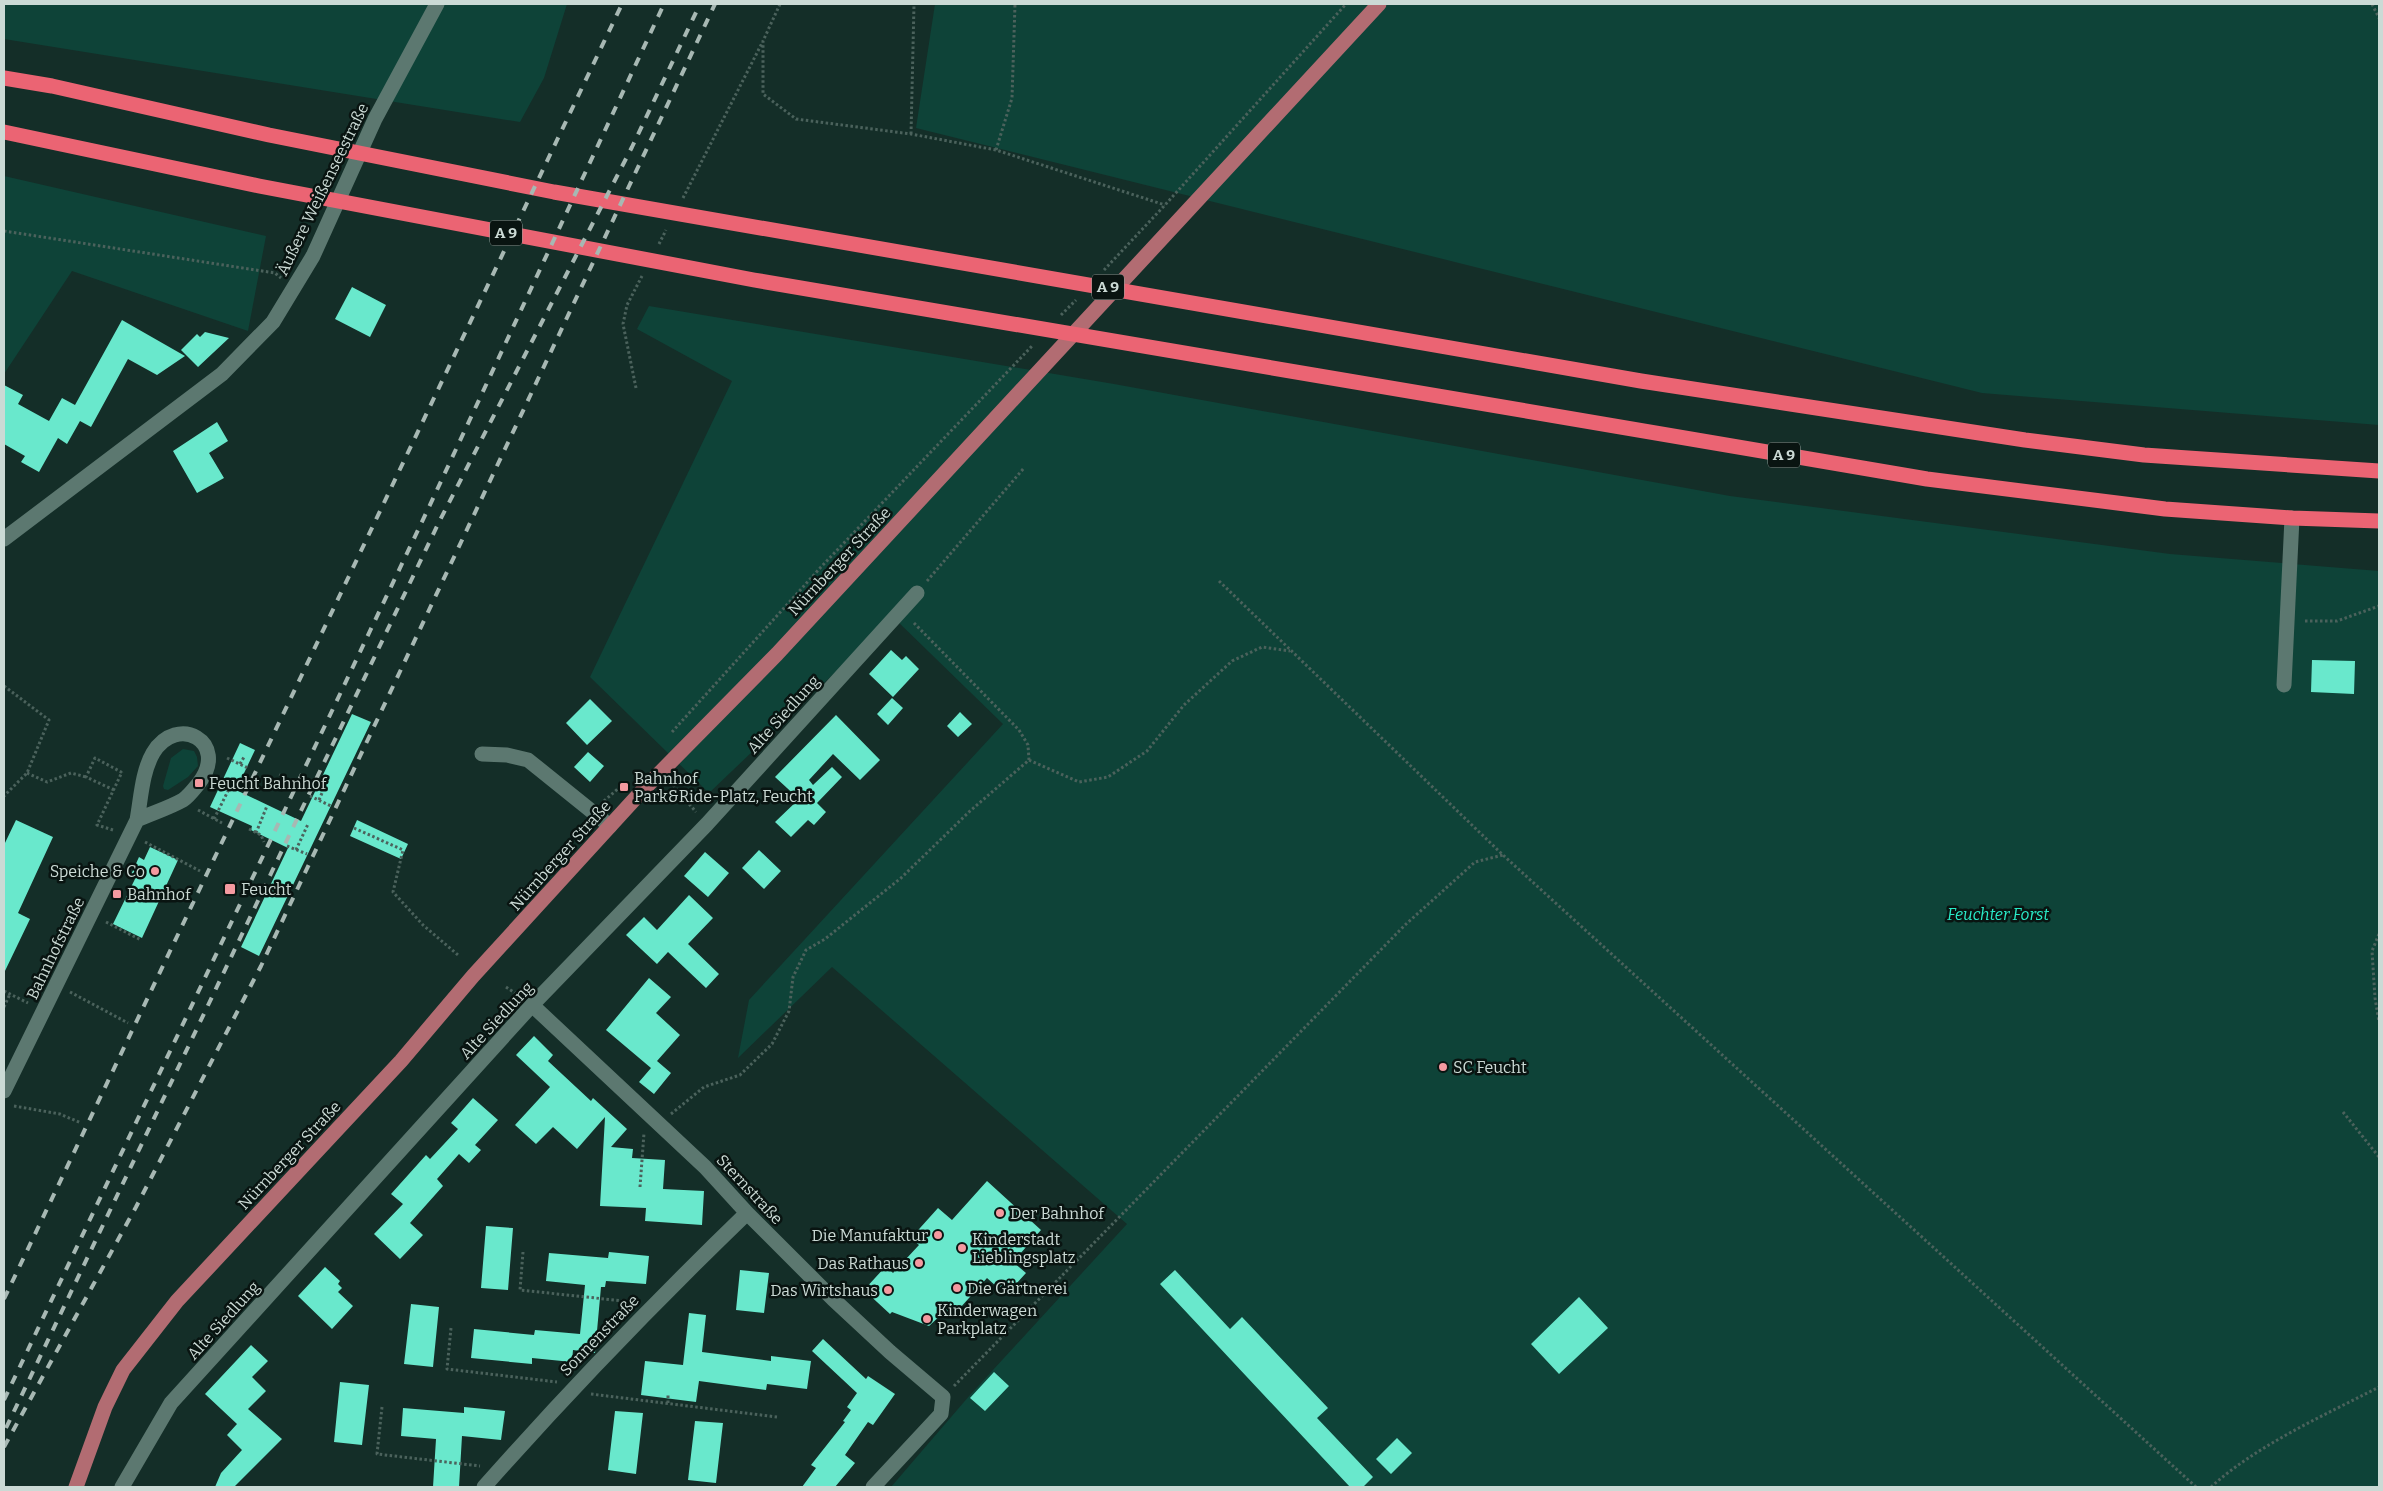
<svg xmlns="http://www.w3.org/2000/svg" width="2383" height="1491" font-family="Bitter,serif">
  <style>
    .green { fill: #0e4338 }
    .building { fill: #69e8cc }
    .lines { fill: none; stroke-linecap: round; stroke-linejoin: round }
    .path { stroke: #4b625c; stroke-width: 3; stroke-dasharray: 2.5 2.5; stroke-linecap: butt }
    .minor { stroke: #5c7870; stroke-width: 15 }
    .major { stroke: #b26c72; stroke-width: 15 }
    .highway { stroke: #eb6473; stroke-width: 15 }
    .rail { stroke: #a7b8b3; stroke-width: 4; stroke-dasharray: 9 9; stroke-linecap: butt }
    .poi-dot { fill: #f49aa0; stroke: #091411; stroke-width: 2 }
    .labels { text-anchor: middle; stroke-width: 5; stroke-linejoin: round; paint-order: stroke }
    .shield { fill: #091411; stroke: #919f9a; stroke-width: 1 }
    .shield-label { font-size: 15px; font-weight: bold; fill: #cbdad5 }
    .street-label { font-size: 16px; fill: #cbdad5; stroke: #091411 }
    .poi-label { font-size: 16px; fill: #cbdad5; stroke: #091411; text-anchor: start }
    .park-label { font-size: 16px; font-style: italic; fill: #29ebc8; stroke: #091411 }
  </style>
  <rect width="100%" height="100%" fill="#142e28"/>
  <path class="green" d="M4 4H567L544 78 520 122 4 39Z
    M935 4H2379V425L1982 393 916 128Z
    M4 176 266 236 248 331 72 271 4 374Z
    M649 306 1114 384 1730 496 2170 554 2379 571V1487H891L970 1395 1127 1224 832 967 738 1058 749 1000 1003 724 893 617 709 793 590 677 732 381 637 329Z
    M183 749 194 751 197 757 198 766 188 777 168 790 164 789 163 786 171 758Z"/>
  <path class="building" d="M352 287 386 305 370 337 335 319Z
    M122 320 185 356 157 375 128 359 91 427 80 421 67 444 58 438 39 472 21 462 25 456 4 444V385L23 395 18 404 49 421 62 398 75 405Z
    M205 332 229 338 198 367 181 350 197 334 200 337Z
    M217 422 228 441 209 453 224 478 197 493 173 451Z
    M891 650 902 660 906 656 919 669 893 697 869 674Z
    M2312 660 2355 661 2354 694 2311 692Z
    M892 698 903 708 888 725 877 714Z
    M590 699 612 721 587 745 566 723Z
    M960 712 972 724 958 737 947 726Z
    M352 714 371 722 259 956 241 947 288 848 251 830 252 826 210 807 240 743 255 750 236 790 301 821Z
    M836 715 880 760 860 780 833 754 809 780 813 785 832 767 842 777 817 803 826 812 814 825 808 820 791 837 775 822 799 799 775 777Z
    M588 752 604 766 590 782 574 767Z
    M16 820 53 837 18 913 30 919 4 973V845Z
    M357 820 408 844 401 859 350 836Z
    M150 847 178 860 142 938 113 924 135 879 130 877 139 857 144 860Z
    M759 850 781 871 764 889 742 868Z
    M705 852 729 873 708 897 684 876Z
    M689 895 713 918 688 944 719 974 706 988 668 952 657 964 626 935 644 917 657 930Z
    M649 978 671 997 656 1013 680 1035 657 1061 671 1073 654 1094 639 1082 651 1068 606 1030Z
    M534 1036 553 1055 548 1061 591 1101 593 1098 627 1129 611 1147 633 1149 632 1158 665 1160 663 1189 704 1191 702 1225 645 1221 646 1208 600 1206 605 1117 577 1149 553 1127 536 1144 515 1125 550 1087 516 1055Z
    M473 1098 498 1120 475 1145 481 1150 469 1163 459 1154 437 1179 443 1186 410 1223 423 1235 400 1259 374 1234 403 1204 391 1194 426 1155 430 1159 458 1129 451 1123Z
    M987 1181 1041 1230 1013 1262 1026 1273 1006 1295 987 1278 951 1318 944 1312 929 1326 892 1312 890 1314 864 1290 886 1266 893 1273 919 1245 911 1238 938 1208 952 1220Z
    M486 1226 513 1228 508 1290 481 1288Z
    M609 1252 649 1256 646 1284 606 1281 605 1287H601L595 1353 573 1350 572 1362 532 1358V1364L471 1358 474 1329 534 1335 535 1330 580 1334 585 1285 546 1281 549 1253 608 1258Z
    M325 1267 340 1281 338 1284 342 1288 338 1292 353 1306 332 1329 298 1296Z
    M740 1270 769 1273 764 1313 736 1310Z
    M1175 1270 1230 1329 1242 1317 1328 1408 1317 1418 1373 1477 1363 1487H1350L1160 1284Z
    M1579 1297 1608 1328 1559 1374 1531 1344Z
    M411 1304 439 1307 433 1367 404 1364Z
    M689 1313 706 1315 702 1352 771 1361V1356L811 1361 807 1389 767 1384 766 1390 699 1381 696 1402 641 1395 645 1361 683 1365Z
    M823 1339 866 1379 868 1376 895 1394 873 1425 868 1422 845 1455 855 1463 835 1487H802L816 1468 811 1465 845 1422 843 1421 851 1410 847 1407 857 1393 812 1351Z
    M251 1345 268 1361 252 1377 266 1391 248 1409 282 1439 234 1487H215L221 1473 242 1450 227 1435 237 1424 205 1394Z
    M994 1372 1009 1386 985 1411 970 1398Z
    M340 1382 369 1385 362 1445 334 1442Z
    M464 1407 505 1411 501 1440 462 1436 459 1487H433L436 1439 401 1436 403 1408 464 1413Z
    M615 1411 643 1413 636 1474 608 1470Z
    M695 1421 723 1423 716 1483 688 1480Z
    M1397 1438 1412 1453 1391 1474 1376 1459Z"/>
  <g class="lines">
    <path class="path" d="M780 4 763 41V94L796 119 911 134 996 150 1165 205
      M2372 4 2379 18
      M911 134 914 4
      M996 150 1012 98 1015 4
      M683 198 762 43
      M4 231 275 273 281 278
      M659 244 666 230
      M1104 270 1165 205 1346 4
      M1061 315 1076 300
      M636 388 623 324 627 305 642 276
      M927 581 1024 468
      M1219 581 1503 855 2196 1487
      M2305 621H2337L2379 606
      M4 686 49 720 27 773 4 796
      M672 732 821 567 1033 345
      M227 758 248 768
      M1029 760 1079 782 1108 777 1147 751 1184 705 1232 661 1262 647 1290 651
      M240 764 244 757
      M27 773 47 782 71 773 86 777
      M281 774 278 782 288 790
      M272 781 278 782
      M673 785 696 812
      M114 790 86 777 95 758 123 773
      M310 796 331 806
      M673 799 679 792
      M319 800 322 793
      M604 801 620 787
      M198 810 222 823
      M214 819 229 789
      M354 828 403 850 393 892 423 925 458 955
      M249 829 261 835 264 842
      M113 830 97 825 122 772
      M256 833 267 806
      M145 842 200 871
      M287 846 307 854
      M296 850 308 824
      M106 922 141 940
      M2379 934 2372 951 2375 998 2379 1022
      M54 944 60 931H64
      M506 987 518 995
      M4 991 28 1003
      M70 992 128 1023
      M4 1007 10 994
      M14 1106 60 1114 81 1123
      M2343 1112 2379 1157
      M671 1114 704 1087 740 1075 772 1044 789 1011 793 977 806 950 825 939 901 878 970 811 1029 760 1028 745 1019 730 913 622
      M640 1187 644 1133
      M523 1252 520 1290 633 1302
      M451 1328 447 1369 557 1382
      M954 1386 1405 925 1475 862 1503 855
      M591 1394 777 1417
      M668 1403V1395
      M382 1407 377 1454 480 1466
      M2211 1487C2257 1445 2323 1416 2379 1387"/>
    <path class="minor" d="M4 539 222 374 273 322 313 256 375 119 437 4
      M2284 685 2292 518
      M482 754 507 755 528 760 610 826
      M532 1005 705 1167 747 1213 833 1299 890 1352 943 1397 941 1414 873 1487
      M4 1091 137 820C141 798 142 772 153 753 177 713 230 742 199 783 194 789 189 796 183 800 169 808 152 813 137 820
      M122 1487 171 1403 532 1005 707 824 917 593
      M484 1487C568 1392 656 1301 747 1213"/>
    <path class="major" d="M76 1487 105 1407 123 1370 177 1301 401 1061 473 976 642 791 777 654 1379 4"/>
    <path class="highway" d="M4 78 52 86 269 135 554 192 1641 381 2025 440 2144 455 2379 471
      M4 132 259 186 754 280 1927 479 2165 509 2292 518 2379 521"/>
    <path class="rail" d="M4 1299 622 4
      M4 1400 429 507 664 4
      M6 1428 439 522 632 147 700 4
      M4 1447 136 1207 261 966 715 4"/>
  </g>
  <g class="poi-dot">
    <rect x="194" y="778" width="10" height="10" rx="2.5"/>
    <rect x="619" y="782" width="10" height="10" rx="2.5"/>
    <circle cx="155" cy="871" r="5"/>
    <rect x="224" y="883" width="12" height="12" rx="2.5"/>
    <rect x="112" y="889" width="10" height="10" rx="2.5"/>
    <circle cx="1443" cy="1067" r="5"/>
    <circle cx="1000" cy="1213" r="5"/>
    <circle cx="938" cy="1235" r="5"/>
    <circle cx="962" cy="1248" r="5"/>
    <circle cx="919" cy="1263" r="5"/>
    <circle cx="957" cy="1288" r="5"/>
    <circle cx="888" cy="1290" r="5"/>
    <circle cx="927" cy="1319" r="5"/>
  </g>
  <g class="labels">
    <g class="shield">
      <rect x="490" y="220.5" width="32" height="25" rx="4"/>
      <rect x="1092" y="274.5" width="32" height="25" rx="4"/>
      <rect x="1768" y="442.5" width="32" height="25" rx="4"/>
    </g>
    <g class="shield-label">
      <text x="506" y="238">A 9</text>
      <text x="1108" y="292">A 9</text>
      <text x="1784" y="460">A 9</text>
    </g>
    <g class="street-label">
      <text transform="translate(322 189) rotate(-64)" y="6">Äußere Weißenseestraße</text>
      <text transform="translate(839 561) rotate(-47)" y="6">Nürnberger Straße</text>
      <text transform="translate(783 714) rotate(-48)" y="6">Alte Siedlung</text>
      <text transform="translate(560 855) rotate(-48)" y="6">Nürnberger Straße</text>
      <text transform="translate(55 948) rotate(-64)" y="6">Bahnhofstraße</text>
      <text transform="translate(496 1020) rotate(-47)" y="6">Alte Siedlung</text>
      <text transform="translate(289 1155) rotate(-47)" y="6">Nürnberger Straße</text>
      <text transform="translate(750 1189) rotate(47)" y="6">Sternstraße</text>
      <text transform="translate(223 1320) rotate(-48)" y="6">Alte Siedlung</text>
      <text transform="translate(599 1335) rotate(-46)" y="6">Sonnenstraße</text>
    </g>
    <g class="poi-label">
      <text x="634" y="784">Bahnhof<tspan x="634" dy="18">Park&amp;Ride-Platz, Feucht</tspan></text>
      <text x="209" y="789">Feucht Bahnhof</text>
      <text x="145" y="877" text-anchor="end">Speiche &amp; Co</text>
      <text x="241" y="895">Feucht</text>
      <text x="127" y="900">Bahnhof</text>
      <text x="1453" y="1073">SC Feucht</text>
      <text x="1010" y="1219">Der Bahnhof</text>
      <text x="928" y="1241" text-anchor="end">Die Manufaktur</text>
      <text x="972" y="1245">Kinderstadt<tspan x="972" dy="18">Lieblingsplatz</tspan></text>
      <text x="909" y="1269" text-anchor="end">Das Rathaus</text>
      <text x="967" y="1294">Die Gärtnerei</text>
      <text x="878" y="1296" text-anchor="end">Das Wirtshaus</text>
      <text x="937" y="1316">Kinderwagen<tspan x="937" dy="18">Parkplatz</tspan></text>
    </g>
    <g class="park-label">
      <text x="1998" y="920">Feuchter Forst</text>
    </g>
  </g>
  <rect width="2383" height="1491" fill="none" stroke="#cbdad5" stroke-width="10"/>
</svg>
